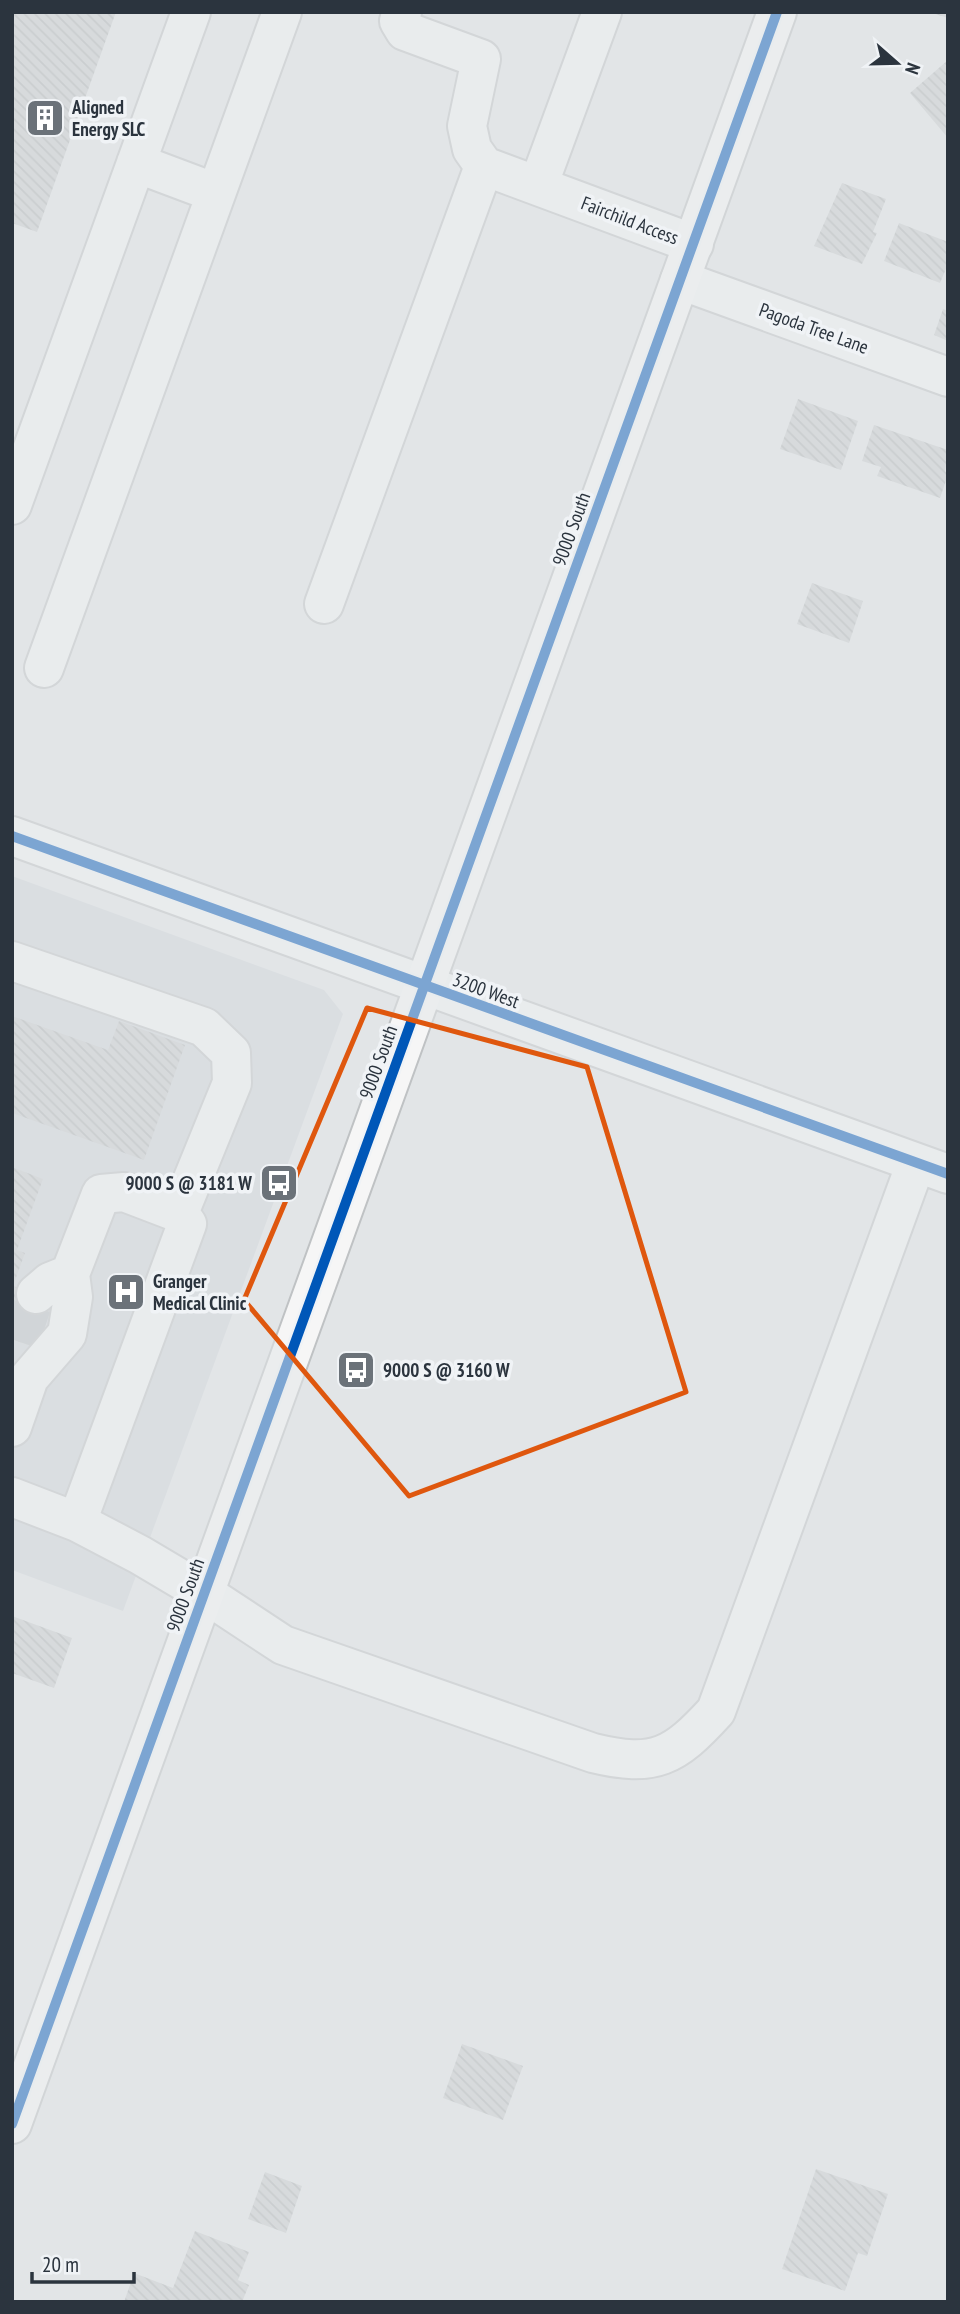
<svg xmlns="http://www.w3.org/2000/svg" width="960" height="2314" font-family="'PT Sans Narrow',sans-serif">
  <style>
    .built { fill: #d1d5da }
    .building { fill: url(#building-back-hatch) }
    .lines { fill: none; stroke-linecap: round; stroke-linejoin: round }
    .minor-tunnel { stroke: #bdc2c5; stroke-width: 38; stroke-dasharray: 38 19; stroke-linecap: butt }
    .minor-casing { stroke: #c1c3c5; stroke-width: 42 }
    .major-casing { stroke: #bfc2c4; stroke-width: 42 }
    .minor { stroke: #f1f3f4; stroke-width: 38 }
    .major { stroke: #f6f6f6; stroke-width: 38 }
    .cycleway-casing { stroke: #f0f3f6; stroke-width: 15 }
    .cycleway { stroke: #0057b8; stroke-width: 10 }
    .marked { fill: none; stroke: #df570e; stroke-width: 5; stroke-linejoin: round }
    .labels { text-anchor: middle; stroke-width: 7; stroke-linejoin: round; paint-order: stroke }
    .poi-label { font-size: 19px; font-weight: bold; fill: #2b343e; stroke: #f0f3f6; text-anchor: start }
    .street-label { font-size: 19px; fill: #2b343e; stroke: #f0f3f6 }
  </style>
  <defs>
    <pattern id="building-back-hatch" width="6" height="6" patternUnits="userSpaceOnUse" patternTransform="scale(1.75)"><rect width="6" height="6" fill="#cbcdcf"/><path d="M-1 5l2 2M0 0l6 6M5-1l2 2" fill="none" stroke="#aeb1b3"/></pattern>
  </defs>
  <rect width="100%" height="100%" fill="#e2e5e7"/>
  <path class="built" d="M12 876 324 990 343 1014 123 1611 12 1570Z"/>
  <path class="building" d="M12 12H116L37 232 12 223Z
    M948 12V18L932 13V12Z
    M948 60V138L910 93Z
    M842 183 886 199 873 232 877 233 862 264 814 246Z
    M899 223 948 242V264L940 283 884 261Z
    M943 309 948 311V341L934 335Z
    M798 399 858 421 841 470 780 449Z
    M874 425 948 450 945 471 948 475 940 498 877 476 881 467 862 461Z
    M812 583 863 601 849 643 797 624Z
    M12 1016 108 1050 119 1021 185 1045 144 1160 12 1113Z
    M12 1167 43 1179 17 1250 25 1253 13 1286 50 1299 33 1347 12 1339Z
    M12 1616 72 1638 54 1688 12 1673Z
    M462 2044 523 2066 503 2120 443 2098Z
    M816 2169 888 2194 867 2256 858 2253 845 2291 782 2269Z
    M265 2172 302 2186 286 2233 248 2219Z
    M195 2231 249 2252 238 2280 249 2285 242 2302H124L134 2273 173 2288Z"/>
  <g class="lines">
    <path class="minor-tunnel" d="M20 1342 36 1294"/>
    <defs>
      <path id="minor" d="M136 163 216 193
        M484 166 694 244
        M538 186 602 12
        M680 280 948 377
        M12 505 191 12
        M324 604 484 166 472 149 467 126 481 59 405 31 399 21 402 12
        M44 668 282 12
        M12 836 948 1174
        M12 961 204 1027 231 1053 232 1083 179 1213
        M36 1294 50 1282 70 1274
        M12 1427 29 1378 67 1334 73 1297 70 1274 101 1194 124 1192 179 1213 187 1224 77 1522
        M12 1497 77 1522 140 1555 204 1593 283 1645 593 1753C655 1768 674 1757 716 1711L916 1163"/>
      <path id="major" d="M12 2124 777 12"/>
    </defs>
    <use href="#minor" class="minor-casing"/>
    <use href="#major" class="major-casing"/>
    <use href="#minor" class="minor"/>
    <use href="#major" class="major"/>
    <defs>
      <path id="cycleway" d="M12 836 948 1174
        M12 2124 777 12"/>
    </defs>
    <use href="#cycleway" class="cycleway-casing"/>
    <use href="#cycleway" class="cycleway"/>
  </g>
  <path d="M0 0H960V2314H0ZM367 1008 587 1067 686 1392 409 1496 244 1300Z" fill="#e2e5e7" fill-opacity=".55" fill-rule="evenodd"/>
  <path class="marked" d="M367 1008 587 1067 686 1392 409 1496 244 1300Z"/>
  <defs>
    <symbol id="building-square" viewBox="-11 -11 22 22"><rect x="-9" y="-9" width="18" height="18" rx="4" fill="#6b7279" stroke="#f0f3f6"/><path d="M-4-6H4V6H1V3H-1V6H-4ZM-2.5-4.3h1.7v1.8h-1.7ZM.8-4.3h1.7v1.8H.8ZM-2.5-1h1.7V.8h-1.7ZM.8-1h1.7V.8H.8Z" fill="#fff"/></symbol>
    <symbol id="bus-square" viewBox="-11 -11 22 22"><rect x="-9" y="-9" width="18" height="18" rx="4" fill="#6b7279" stroke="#f0f3f6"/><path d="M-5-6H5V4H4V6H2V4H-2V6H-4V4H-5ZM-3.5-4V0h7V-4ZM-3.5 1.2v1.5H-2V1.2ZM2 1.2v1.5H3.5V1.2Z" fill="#fff"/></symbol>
    <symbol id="hospital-square" viewBox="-11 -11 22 22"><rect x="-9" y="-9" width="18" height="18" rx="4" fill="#6b7279" stroke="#f0f3f6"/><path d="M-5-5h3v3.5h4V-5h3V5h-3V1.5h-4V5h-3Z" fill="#fff"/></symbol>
  </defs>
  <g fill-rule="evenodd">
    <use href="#building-square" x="23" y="96" width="44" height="44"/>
    <use href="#bus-square" x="257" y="1161" width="44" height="44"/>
    <use href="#hospital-square" x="104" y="1270" width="44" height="44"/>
    <use href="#bus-square" x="334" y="1348" width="44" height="44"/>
  </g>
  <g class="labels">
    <g class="poi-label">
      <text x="72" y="114">Aligned<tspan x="72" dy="22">Energy SLC</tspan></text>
      <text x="252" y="1190" text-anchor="end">9000 S @ 3181 W</text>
      <text x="153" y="1288">Granger<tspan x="153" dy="22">Medical Clinic</tspan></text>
      <text x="383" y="1377">9000 S @ 3160 W</text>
    </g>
    <g class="street-label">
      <text transform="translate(630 220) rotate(21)" y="7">Fairchild Access</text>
      <text transform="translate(814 328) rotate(20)" y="7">Pagoda Tree Lane</text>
      <text transform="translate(571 529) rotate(-70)" y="7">9000 South</text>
      <text transform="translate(486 990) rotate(20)" y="7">3200 West</text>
      <text transform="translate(378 1062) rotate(-70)" y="7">9000 South</text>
      <text transform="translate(185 1595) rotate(-70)" y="7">9000 South</text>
    </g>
  </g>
  <rect width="960" height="2314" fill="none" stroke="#2b343e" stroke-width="28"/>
  <g transform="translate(897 63) rotate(110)" stroke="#f0f3f6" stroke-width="5" paint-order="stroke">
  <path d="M0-5L12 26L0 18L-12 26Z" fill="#2b343e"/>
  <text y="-10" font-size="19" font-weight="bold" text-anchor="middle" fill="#2b343e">N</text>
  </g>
  <path d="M32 2272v10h102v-10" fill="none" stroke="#2b343e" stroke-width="3.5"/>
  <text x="42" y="2272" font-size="21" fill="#2b343e" stroke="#f0f3f6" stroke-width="5" paint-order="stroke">20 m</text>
</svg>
